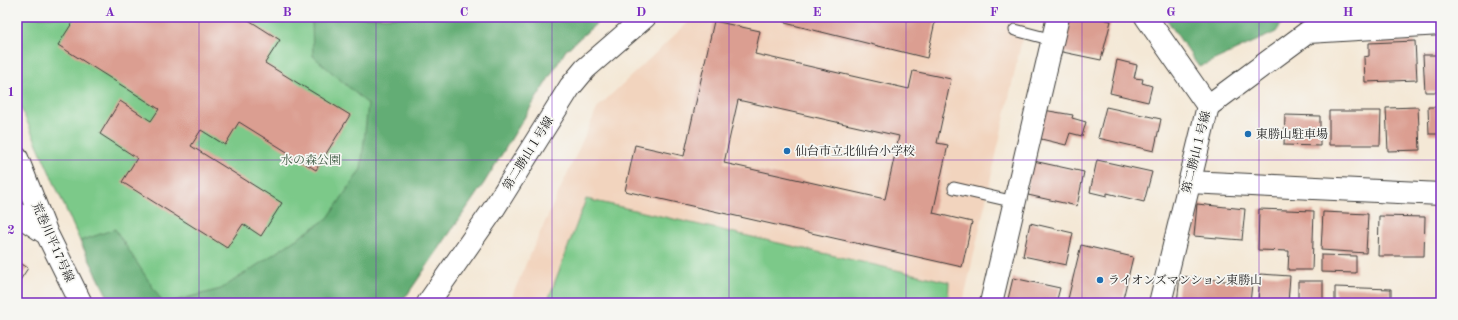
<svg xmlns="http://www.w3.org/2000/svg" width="1458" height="320" font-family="'Old Standard TT','Noto Serif JP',serif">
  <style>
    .built { fill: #f2d4be }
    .green { fill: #7bc989; stroke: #4c7252 }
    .forest { fill: #64ad75; stroke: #406448 }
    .building { fill: #db9e91; fill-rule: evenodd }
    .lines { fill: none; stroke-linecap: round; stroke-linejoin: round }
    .service-casing { stroke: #3c3b38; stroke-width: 13 }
    .minor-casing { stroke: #3c3b38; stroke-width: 24 }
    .tertiary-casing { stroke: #3c3b38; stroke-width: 24 }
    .service { stroke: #fff; stroke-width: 11 }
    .minor { stroke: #fff; stroke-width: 22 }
    .tertiary { stroke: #fff; stroke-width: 22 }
    .grid { fill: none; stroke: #7b2cbf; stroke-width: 1; stroke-opacity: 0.55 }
    .poi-dot { fill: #1f6fb2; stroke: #f6f6f2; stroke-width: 1.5 }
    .labels { text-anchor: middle; stroke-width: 3.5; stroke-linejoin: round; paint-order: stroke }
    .poi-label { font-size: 12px; fill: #1c1c1c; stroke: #f6f6f2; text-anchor: start }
    .street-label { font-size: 12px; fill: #1c1c1c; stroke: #f6f6f2 }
    .park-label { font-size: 12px; fill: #3d5942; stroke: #f6f6f2 }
    .neatline { fill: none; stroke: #7b2cbf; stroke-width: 1.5 }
    .grid-label { font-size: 13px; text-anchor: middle; font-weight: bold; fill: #7b2cbf }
  </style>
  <rect width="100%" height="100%" fill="#f6f6f2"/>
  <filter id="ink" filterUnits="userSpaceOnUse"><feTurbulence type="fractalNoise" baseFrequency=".025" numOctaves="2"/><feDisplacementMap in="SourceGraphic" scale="8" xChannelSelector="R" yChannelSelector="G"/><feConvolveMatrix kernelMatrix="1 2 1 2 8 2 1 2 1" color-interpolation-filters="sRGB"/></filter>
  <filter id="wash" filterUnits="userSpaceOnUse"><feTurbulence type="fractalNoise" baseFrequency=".012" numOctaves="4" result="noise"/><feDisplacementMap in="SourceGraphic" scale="16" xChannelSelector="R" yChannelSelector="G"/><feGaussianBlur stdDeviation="0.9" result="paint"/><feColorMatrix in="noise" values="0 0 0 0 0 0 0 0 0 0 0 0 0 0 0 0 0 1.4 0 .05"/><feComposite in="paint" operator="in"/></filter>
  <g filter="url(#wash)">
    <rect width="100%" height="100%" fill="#f4e8d6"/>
    <path class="built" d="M694 17H1027L963 303H509L528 259 598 107Z"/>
    <path class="green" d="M17 17H604L566 50 484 183 407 295 395 303H111L80 241 17 99Z
      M586 199 949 282 948 303H547Z"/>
    <path class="forest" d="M312 17H604L566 50 484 183 407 295 396 303H166L221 289 328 218 361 169 368 104 313 56Z
      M1165 17H1286L1276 32 1199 67Z
      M115 229 163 303H111L80 241Z"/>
    <g id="blocks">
      <path class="building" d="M76 17H244L280 40 265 63 350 115 316 170 239 122 225 145 201 130 191 146 282 203 261 236 243 224 227 248 122 182 137 158 100 134 120 101 151 121 159 109 58 45Z
        M787 17H936L927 58 785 23Z
        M1060 17H1097V18L1111 21 1101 60 1053 50Z
        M714 21 760 31 755 54 909 89 913 71 951 79 937 143 948 145 933 213 972 222 962 267 625 191 635 145 684 156ZM738 100 899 136 885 199 724 163Z
        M1415 41 1417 80 1365 82 1364 57 1369 56V43Z
        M1423 55H1441V92H1425Z
        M1117 60 1137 65 1134 78 1143 79 1142 83 1152 86 1148 102 1110 93Z
        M1106 107 1161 119 1154 151 1098 138Z
        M1418 107 1420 150 1388 151 1386 108Z
        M1428 107H1441V134H1429Z
        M1043 110 1073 115 1072 118 1086 122 1082 136 1070 133 1066 145 1037 138Z
        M1329 111H1381L1380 145H1329Z
        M1285 115 1320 116V146L1284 145Z
        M1029 160 1084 172 1077 206 1028 195Z
        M1097 160 1152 172 1144 202 1107 193V196L1090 192Z
        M1197 204 1245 209 1242 240 1194 236Z
        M1259 209 1314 211 1312 270H1288L1289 251 1258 250Z
        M1323 212 1368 214 1366 253 1321 250Z
        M1379 216 1425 217 1424 256H1378Z
        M1030 223 1073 233 1066 265 1023 256Z
        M1081 245 1133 257 1122 303H1067Z
        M1321 255 1356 256V273L1321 272Z
        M17 261 28 268 17 285Z
        M1260 274 1290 276 1288 303H1258Z
        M1180 276 1252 284 1250 303H1177Z
        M1013 278 1060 288 1056 303H1007Z
        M1298 281H1323V303H1298Z
        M1335 287 1391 289V303H1335Z"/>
    </g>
  </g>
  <g filter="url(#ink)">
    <use href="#blocks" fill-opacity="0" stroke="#3c3b38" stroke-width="1"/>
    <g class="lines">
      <defs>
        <path id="service" d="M1015 30 1053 40
          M954 188 1015 202"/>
        <path id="minor" d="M1208 106 1308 32 1441 24
          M17 158 47 234 81 303
          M17 214 47 234
          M991 303 1058 17"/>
        <path id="tertiary" d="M1146 17 1208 106 1160 303
          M1189 182 1441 194
          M428 303 493 210 570 87 585 69 645 17"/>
      </defs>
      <use href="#service" class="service-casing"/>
      <use href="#minor" class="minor-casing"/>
      <use href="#tertiary" class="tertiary-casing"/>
      <use href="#service" class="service"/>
      <use href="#minor" class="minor"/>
      <use href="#tertiary" class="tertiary"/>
    </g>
  </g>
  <path class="grid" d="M199 17V303M376 17V303M552 17V303M729 17V303M906 17V303M1082 17V303M1259 17V303M17 160H1441"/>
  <g class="poi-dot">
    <circle cx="1248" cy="134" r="4"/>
    <circle cx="787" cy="151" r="4"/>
    <circle cx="1100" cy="280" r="4"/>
  </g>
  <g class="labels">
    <g class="poi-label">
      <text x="1256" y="138">東勝山駐車場</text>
      <text x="795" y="155">仙台市立北仙台小学校</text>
      <text x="1108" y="284">ライオンズマンション東勝山</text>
    </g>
    <g class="street-label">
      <text transform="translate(1196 152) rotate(-76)" y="4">第二勝山１号線</text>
      <text transform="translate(528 153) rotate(-58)" y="4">第二勝山１号線</text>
      <text transform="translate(53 242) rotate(66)" y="4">荒巻川平17号線</text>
    </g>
    <g class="park-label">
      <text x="311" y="164">水の森公園</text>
    </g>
  </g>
  <rect width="1458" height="320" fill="none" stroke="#f6f6f2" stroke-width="44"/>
  <rect x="22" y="22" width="1414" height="276" class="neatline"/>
  <g class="grid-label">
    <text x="110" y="16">A</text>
    <text x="287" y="16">B</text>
    <text x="464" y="16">C</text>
    <text x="641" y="16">D</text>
    <text x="817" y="16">E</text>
    <text x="994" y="16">F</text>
    <text x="1171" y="16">G</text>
    <text x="1348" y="16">H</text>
    <text x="11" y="96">1</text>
    <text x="11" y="234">2</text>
  </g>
</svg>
